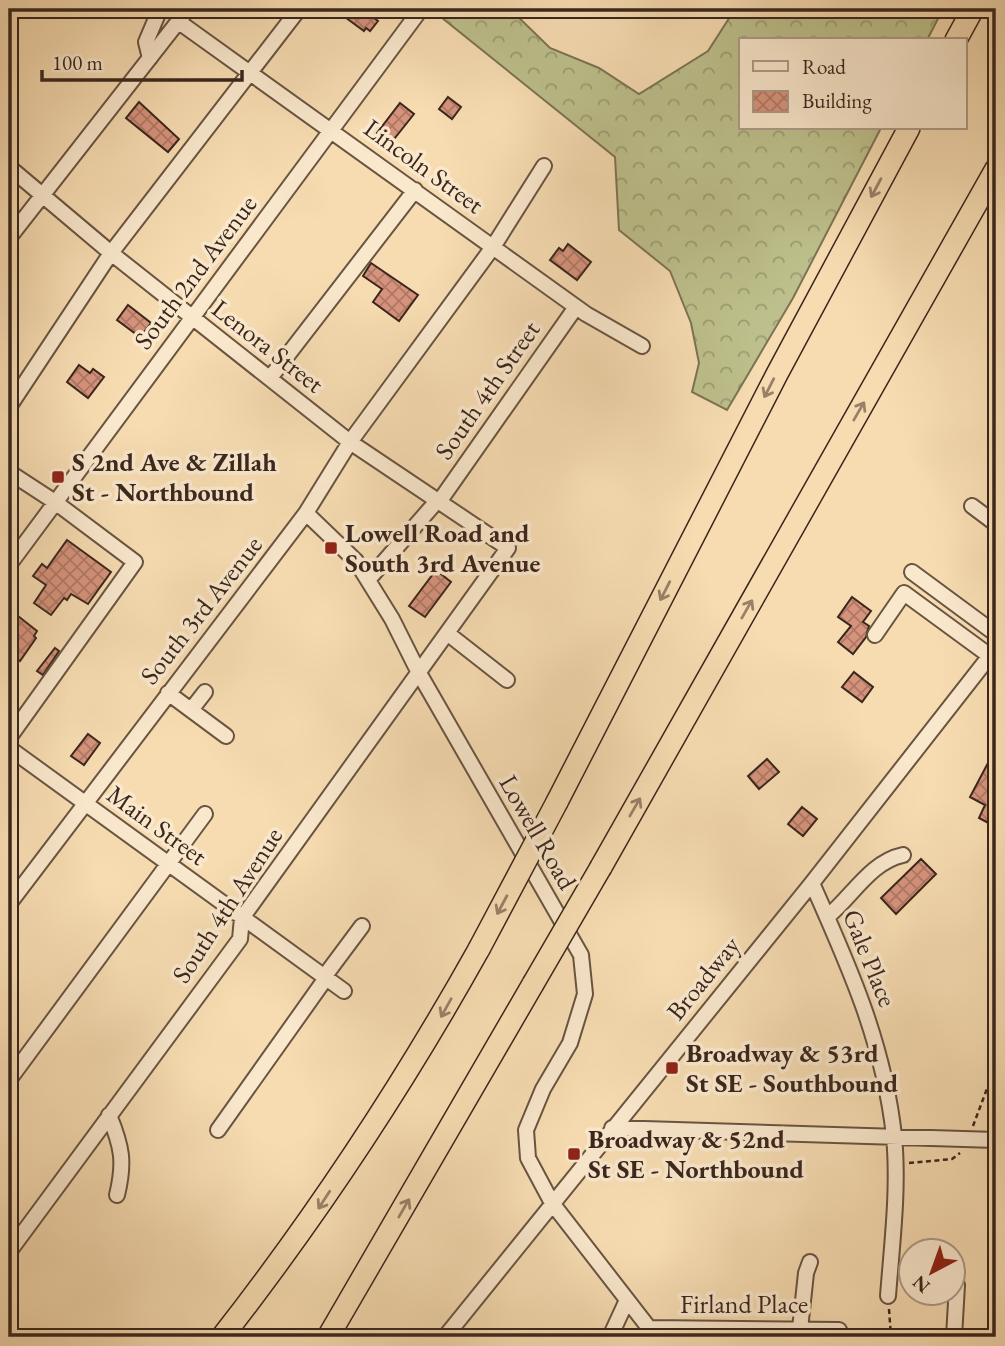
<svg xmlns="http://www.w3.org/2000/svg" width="1005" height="1346" font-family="'EB Garamond',serif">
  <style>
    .forest { fill: url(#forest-crowns); stroke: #7c7354; stroke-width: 2 }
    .building { fill: url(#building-cross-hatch); stroke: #3a261d; stroke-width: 2 }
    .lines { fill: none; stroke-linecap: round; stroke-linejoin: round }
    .minor-casing { stroke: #695442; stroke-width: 18 }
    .highway-casing { stroke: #3a261d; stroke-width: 24 }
    .path { stroke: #3a261d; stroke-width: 2.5; stroke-dasharray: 5 3.5; stroke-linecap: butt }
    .minor { stroke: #fae8cd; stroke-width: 14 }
    .highway { stroke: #f7dcb2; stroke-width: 21 }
    .highway-bridge-casing { stroke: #3a261d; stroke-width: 24; stroke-linecap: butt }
    .highway-bridge { stroke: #f7dcb2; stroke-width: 21 }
    .oneway { stroke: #988168 }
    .poi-dot { fill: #8f2418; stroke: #fae8cd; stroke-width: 2.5 }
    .labels { text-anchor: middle; stroke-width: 7; stroke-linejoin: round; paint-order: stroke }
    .street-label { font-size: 26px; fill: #3a261d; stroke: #fae8cd }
    .poi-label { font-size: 26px; font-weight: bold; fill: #3a261d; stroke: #fae8cd; text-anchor: start }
  </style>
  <defs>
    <pattern id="forest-crowns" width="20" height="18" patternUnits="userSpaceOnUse" patternTransform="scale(1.75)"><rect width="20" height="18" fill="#bdc08c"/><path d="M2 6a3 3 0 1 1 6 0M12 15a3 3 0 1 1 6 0" fill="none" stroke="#9b9c72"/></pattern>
    <pattern id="building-cross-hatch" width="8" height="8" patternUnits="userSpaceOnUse" patternTransform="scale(1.75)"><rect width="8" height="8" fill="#d6937c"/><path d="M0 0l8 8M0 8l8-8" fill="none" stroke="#af7865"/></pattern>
  </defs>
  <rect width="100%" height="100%" fill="#f7dcb2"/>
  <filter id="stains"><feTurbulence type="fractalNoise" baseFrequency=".00286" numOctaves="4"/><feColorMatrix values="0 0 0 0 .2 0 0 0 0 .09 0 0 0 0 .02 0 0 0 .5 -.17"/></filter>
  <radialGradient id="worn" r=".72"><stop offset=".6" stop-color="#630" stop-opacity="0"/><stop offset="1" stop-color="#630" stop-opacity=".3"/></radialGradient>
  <path class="forest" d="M439 9H510L550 48 599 68 639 94 708 51 735 9H943L927 40H741V128H881L793 298 727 410 692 392 699 363 691 323 670 271 619 230 615 157 436 13Z"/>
  <path class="building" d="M334 9H362L378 21 370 31 366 28 364 31Z
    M448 97 461 107 452 119 439 109Z
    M139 102 179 139 168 152 126 118Z
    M400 103 414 114 391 143 377 133Z
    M568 244 591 262 577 280 550 260 559 248 563 251Z
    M371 263 418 295 399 321 373 302 382 289 363 276Z
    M128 305 151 323 140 337 117 320Z
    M79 365 90 373 93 369 104 377 88 398 67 382Z
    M67 540 111 572 88 604 71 594 67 600 64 598 51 615 34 603 46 585 33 576 42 564 47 568Z
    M436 570 451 582 425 617 409 606Z
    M852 597 871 611 863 622 869 626 866 637 853 654 838 642 851 626 838 617Z
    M18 616 37 631 34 636 36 638 20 661 9 653V629Z
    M55 648 59 651 43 675 37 671Z
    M854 672 873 687 862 702 842 687Z
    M88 734 100 743 84 765 71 756Z
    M767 759 779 772 759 789 748 776Z
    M989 761 996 765V827L979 818 985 805 970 797Z
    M802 807 817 819 803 836 788 824Z
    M921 859 936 874 896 914 881 898Z"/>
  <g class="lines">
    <defs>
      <path id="minor" d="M179 22 586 314 642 346
        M150 58 146 42 160 9
        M9 167 111 253 350 442 508 548 242 918 240 939 9 1252
        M9 238 188 9
        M270 378 415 190
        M9 407 111 253 299 9
        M9 472 55 502 135 562 9 738
        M439 502 576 307
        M972 506 996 524
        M306 513 356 561 392 619 419 673 581 955 585 994 570 1043 543 1089 526 1130 528 1158 552 1203 656 1337
        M9 565 421 9
        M912 572 996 634
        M368 580 437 501
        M447 633 507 680
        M875 635 904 593 990 656
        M168 693 226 736
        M191 710 205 692
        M9 748 344 991
        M812 883C849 966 884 1044 894 1136 899 1189 892 1243 888 1296
        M9 904 306 513 350 442 493 247 544 166
        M827 917C852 897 870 862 903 855
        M324 977 362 926
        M9 1080 205 814
        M109 1115C122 1147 125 1162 117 1195
        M612 1128 996 1140
        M218 1130 326 978
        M650 1328 839 1330
        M800 1329 806 1273 810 1262
        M445 1337 812 883 996 648
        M610 1337 627 1300
        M954 1337 957 1285"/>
      <path id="highway" d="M956 40 973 9
        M557 802 777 374 909 128
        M601 867 996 169
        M222 1337C318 1214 403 1085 479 949
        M328 1337 533 984"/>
    </defs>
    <use href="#minor" class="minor-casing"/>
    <use href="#highway" class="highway-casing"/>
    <path class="path" d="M973 1126 994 1070 996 1027
      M909 1163 952 1159 960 1153
      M889 1309 891 1337"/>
    <use href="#minor" class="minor"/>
    <use href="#highway" class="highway"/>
    <defs>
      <path id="highway-bridge" d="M479 949 557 802
        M533 984 601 867"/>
    </defs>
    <use href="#highway-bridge" class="highway-bridge-casing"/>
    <use href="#highway-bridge" class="highway-bridge"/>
  </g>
  <defs><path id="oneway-shaft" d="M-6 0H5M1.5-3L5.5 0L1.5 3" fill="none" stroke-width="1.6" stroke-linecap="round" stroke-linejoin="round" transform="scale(1.75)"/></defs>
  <g class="oneway">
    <use href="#oneway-shaft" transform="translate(876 188) rotate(118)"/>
    <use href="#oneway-shaft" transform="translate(769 388) rotate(117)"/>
    <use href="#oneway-shaft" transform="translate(859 411) rotate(-60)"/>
    <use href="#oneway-shaft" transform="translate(665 591) rotate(117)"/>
    <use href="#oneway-shaft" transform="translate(747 609) rotate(-60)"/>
    <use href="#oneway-shaft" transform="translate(635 807) rotate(-60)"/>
    <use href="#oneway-shaft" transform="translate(502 905) rotate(118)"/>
    <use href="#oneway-shaft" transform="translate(446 1008) rotate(119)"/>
    <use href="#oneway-shaft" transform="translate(324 1200) rotate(123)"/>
    <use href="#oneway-shaft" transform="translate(404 1208) rotate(-60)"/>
  </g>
  <g class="poi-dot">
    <rect x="51" y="470" width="14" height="14" rx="3.5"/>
    <rect x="324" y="541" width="14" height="14" rx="3.5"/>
    <rect x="665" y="1061" width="14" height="14" rx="3.5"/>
    <rect x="567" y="1147" width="14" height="14" rx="3.5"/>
  </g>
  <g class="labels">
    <g class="street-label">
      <text transform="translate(424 166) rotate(36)" y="9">Lincoln Street</text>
      <text transform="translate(195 272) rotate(-53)" y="9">South 2nd Avenue</text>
      <text transform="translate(268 346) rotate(38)" y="9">Lenora Street</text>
      <text transform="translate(487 390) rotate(-55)" y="9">South 4th Street</text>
      <text transform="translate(201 610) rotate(-52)" y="9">South 3rd Avenue</text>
      <text transform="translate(157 825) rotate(36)" y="9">Main Street</text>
      <text transform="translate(538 832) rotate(60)" y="9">Lowell Road</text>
      <text transform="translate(227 905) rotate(-57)" y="9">South 4th Avenue</text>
      <text transform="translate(870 958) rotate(68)" y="9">Gale Place</text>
      <text transform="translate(703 978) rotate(-51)" y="9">Broadway</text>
      <text x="744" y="1313">Firland Place</text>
    </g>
    <g class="poi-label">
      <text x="72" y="471">S 2nd Ave &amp; Zillah<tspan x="72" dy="30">St - Northbound</tspan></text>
      <text x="345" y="542">Lowell Road and<tspan x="345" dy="30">South 3rd Avenue</tspan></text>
      <text x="686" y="1062">Broadway &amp; 53rd<tspan x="686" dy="30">St SE - Southbound</tspan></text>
      <text x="588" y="1148">Broadway &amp; 52nd<tspan x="588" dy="30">St SE - Northbound</tspan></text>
    </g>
  </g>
  <rect width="1005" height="1346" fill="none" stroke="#f7dcb2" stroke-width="35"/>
  <rect x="10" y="10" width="984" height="1325" fill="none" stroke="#3a261d" stroke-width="3.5"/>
  <rect x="18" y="18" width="970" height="1311" fill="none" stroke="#3a261d" stroke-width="2"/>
  <rect x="739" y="38" width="228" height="91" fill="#fae8cd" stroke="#ad9a87" stroke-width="2"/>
  <rect x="753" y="61" width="35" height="10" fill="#fae8cd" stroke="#ad9a87" stroke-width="2"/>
  <text x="802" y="74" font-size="21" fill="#3a261d">Road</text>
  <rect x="753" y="91" width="35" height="21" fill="url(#building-cross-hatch)" stroke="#ad9a87" stroke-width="2"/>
  <text x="802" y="108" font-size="21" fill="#3a261d">Building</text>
  <g transform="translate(932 1272) rotate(221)"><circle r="33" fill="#fae8cd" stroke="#ad9a87" stroke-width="2"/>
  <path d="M0-5L12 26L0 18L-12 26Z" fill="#8f2418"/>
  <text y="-10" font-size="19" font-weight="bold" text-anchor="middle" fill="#3a261d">N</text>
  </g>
  <path d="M42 70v10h200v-10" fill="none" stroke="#3a261d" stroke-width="3.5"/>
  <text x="52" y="70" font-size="21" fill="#3a261d" stroke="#fae8cd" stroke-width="5" paint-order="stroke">100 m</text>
  <rect width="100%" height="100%" filter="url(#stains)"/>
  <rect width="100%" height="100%" fill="url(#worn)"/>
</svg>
